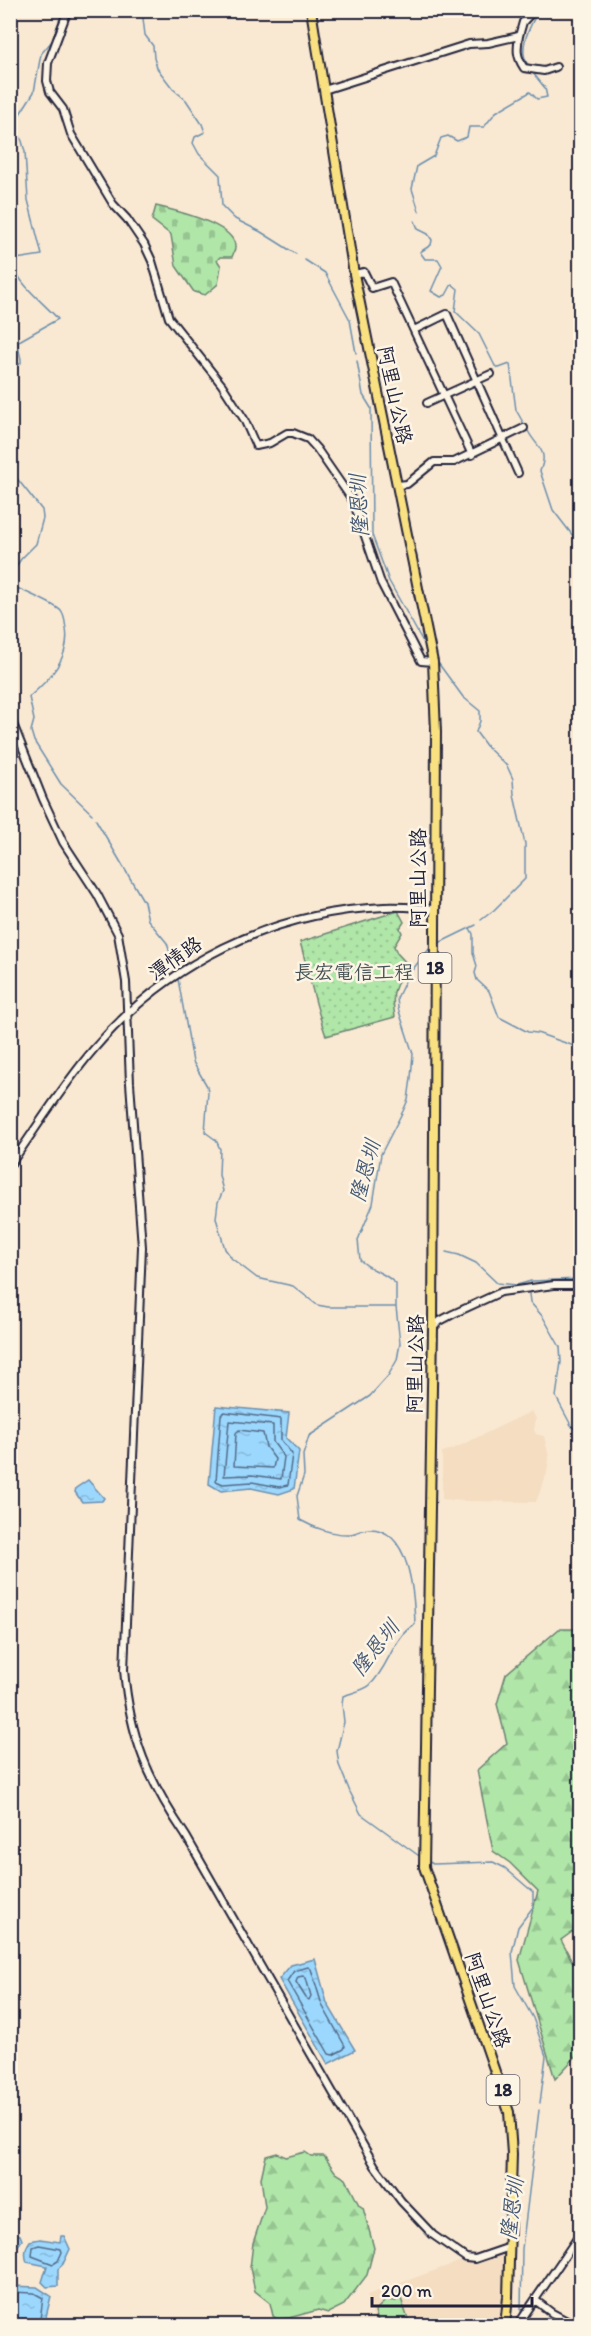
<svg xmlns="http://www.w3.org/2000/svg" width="591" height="2336" font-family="Itim,'LXGW WenKai TC',sans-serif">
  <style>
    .built { fill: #f4ddc1 }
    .green { fill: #b0e6a8; stroke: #698472; stroke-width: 1.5 }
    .forest { fill: url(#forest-firs); stroke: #698472; stroke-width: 1.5 }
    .cemetery { fill: url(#cemetery-stones); stroke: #698472; stroke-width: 1.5 }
    .garden { fill: url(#garden-dots); stroke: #698472; stroke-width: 1.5 }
    .water { fill: url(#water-ripples); stroke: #6b8faf; stroke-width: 1.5 }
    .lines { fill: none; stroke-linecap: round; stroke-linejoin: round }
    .shore { stroke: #536b89; stroke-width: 1.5 }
    .stream { stroke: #6b8faf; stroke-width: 1.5 }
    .minor-casing { stroke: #22223b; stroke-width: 10 }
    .major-casing { stroke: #22223b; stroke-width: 12 }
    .minor { stroke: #fcf5e5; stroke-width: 6 }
    .major { stroke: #f9e181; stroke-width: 8 }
    .labels { text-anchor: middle; stroke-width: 5; stroke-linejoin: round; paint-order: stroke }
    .shield { fill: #fcf5e5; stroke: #63616e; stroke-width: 1.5 }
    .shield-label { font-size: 18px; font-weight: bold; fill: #22223b }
    .street-label { font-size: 20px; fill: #22223b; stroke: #fcf5e5 }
    .park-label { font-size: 20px; fill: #465356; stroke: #fcf5e5 }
    .water-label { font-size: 21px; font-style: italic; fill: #475975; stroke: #fcf5e5 }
  </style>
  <defs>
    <pattern id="forest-firs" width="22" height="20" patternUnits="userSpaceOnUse" patternTransform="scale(1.5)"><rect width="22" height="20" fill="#b0e6a8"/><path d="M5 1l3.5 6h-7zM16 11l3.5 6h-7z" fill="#97c592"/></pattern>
    <pattern id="cemetery-stones" width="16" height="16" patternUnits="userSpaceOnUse" patternTransform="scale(1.5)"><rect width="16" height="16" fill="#b0e6a8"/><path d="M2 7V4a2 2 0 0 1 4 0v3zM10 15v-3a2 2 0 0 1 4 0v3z" fill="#97c592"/></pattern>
    <pattern id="garden-dots" width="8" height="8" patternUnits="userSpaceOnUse" patternTransform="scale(1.5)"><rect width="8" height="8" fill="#b0e6a8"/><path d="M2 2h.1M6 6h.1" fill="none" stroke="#97c592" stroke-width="1.8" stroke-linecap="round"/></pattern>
    <pattern id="water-ripples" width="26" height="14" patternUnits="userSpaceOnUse" patternTransform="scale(1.5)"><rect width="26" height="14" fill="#9cd8fd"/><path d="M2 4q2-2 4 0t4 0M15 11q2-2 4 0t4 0" fill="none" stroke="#86b9da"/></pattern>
  </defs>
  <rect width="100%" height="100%" fill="#fae9d2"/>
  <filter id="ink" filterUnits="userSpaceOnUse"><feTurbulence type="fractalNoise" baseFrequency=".0167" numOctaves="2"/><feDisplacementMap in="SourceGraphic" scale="12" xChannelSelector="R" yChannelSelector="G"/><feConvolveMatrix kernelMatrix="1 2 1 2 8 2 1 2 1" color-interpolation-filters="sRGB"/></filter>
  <g filter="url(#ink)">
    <path class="built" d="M532 1411 536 1419 534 1430 536 1434 544 1436 549 1457 547 1473 536 1502 464 1501 442 1499V1452L453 1449Z
      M505 2250 504 2295 497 2325H376L367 2295 464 2260Z"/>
    <path class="green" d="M397 2287 410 2325H379L375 2311 386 2300 396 2301 393 2289Z"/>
    <path class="forest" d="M559 1629H580V1933L572 1932 561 1940 580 1976V2052L555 2079 519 1960 538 1891 510 1863 493 1851 477 1770 507 1743 497 1704 506 1674Z
      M305 2152 311 2156H324L336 2173 346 2179 359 2205 363 2208 374 2248 367 2275 344 2305 328 2313 318 2310 289 2318 277 2319 273 2316 270 2303 255 2291 250 2268 253 2243 265 2207 261 2178 266 2156 277 2153 286 2157Z"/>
    <path class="cemetery" d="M156 206C173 210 237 224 235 248 235 251 233 254 232 257H220L217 260 221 266 218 284 205 295 194 292 176 266 171 235 152 220Z"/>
    <path class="garden" d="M398 911 404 922 400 928 402 933 394 946 397 953 410 967C393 984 391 994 395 1017L326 1036C315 1005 309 973 300 942Z"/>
    <path class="water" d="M216 1406 289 1413 286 1438 299 1451 294 1489 279 1494 251 1488 221 1491 209 1484Z
      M88 1480 104 1498 102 1501 82 1502 75 1492 76 1488Z
      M315 1959 327 2003 355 2050 328 2064 279 1979 291 1965Z
      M11 2233 20 2235 22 2240 11 2256Z
      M61 2236H64L70 2249 63 2264 58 2269V2286L47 2287 42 2282 47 2266 27 2262C24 2254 25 2248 30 2241L40 2239 60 2242Z
      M10 2286 37 2287 51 2296 44 2325H11Z"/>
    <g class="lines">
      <path class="shore" d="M224 1412 281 1419V1440L292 1454 288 1485 279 1487 252 1482 223 1484 216 1481 221 1415Z
        M229 1421 273 1425V1442L284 1457 281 1479 252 1475 224 1476Z
        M239 1430 263 1433 266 1447 275 1459 273 1468 234 1466 236 1433Z
        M308 1967 311 1969 322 2005 345 2046 344 2049 333 2055 329 2054 287 1981 294 1971Z
        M303 1976 306 1978 311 1996 309 2000 306 1998 296 1982 298 1977Z
        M39 2245 61 2249 62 2252 58 2261 53 2264 32 2256 33 2247Z
        M10 2292 34 2293 43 2298 39 2326"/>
      <path class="stream" d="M142 10 145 35 153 46 154 58 157 68 173 89 186 100 202 124 205 132 195 137 193 143 199 154 220 175 222 206 235 219 261 232 296 254
        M528 65C517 48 530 27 538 11
        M419 211 412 189 417 166 434 156 441 138 448 136 457 141 467 137 469 127H484L496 112 530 92 537 99 547 97 545 88 533 73
        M415 221 418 229 428 234 432 240 431 245 420 252 425 259H438L442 266 431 291 441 297 446 295 452 284 458 289 455 311 479 334 495 366 499 368 510 364 516 410 524 424
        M305 260 325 273 350 320 356 353
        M357 361 363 395 371 408 372 535 389 581 423 642
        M10 370 21 363C22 355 16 349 19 341L58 319C44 303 20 286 13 265L16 259 42 255 28 200 25 152 22 141 16 129 18 117 34 92 41 54 52 41 63 10
        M528 431C537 448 549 450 540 471L553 510 580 545
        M10 450 18 461 14 472 15 476 42 510 43 518 36 544 21 559 10 576
        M10 585C21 590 55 604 61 611 65 616 65 623 66 629 71 657 49 680 29 697L34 720 31 731 34 741 61 784 92 814
        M436 660 463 697 480 711V721L476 732 487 747 507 766 513 779 514 795 525 844V879L494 910 481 920
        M96 820 144 902 148 920 167 943 175 970
        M470 928 473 934V953L477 966 475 973 477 980 489 991 499 1017 528 1032 537 1033 580 1048
        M439 943 476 925
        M178 979 193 1062 207 1086 208 1092 205 1132 216 1140 220 1149 219 1175 223 1191 218 1202 216 1218 225 1249 231 1257
        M446 1252 459 1255 476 1263 497 1283 517 1285 531 1281 532 1286
        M231 1258 257 1278 293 1286 317 1305 328 1307H396
        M532 1281 580 1279
        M533 1291 529 1294 530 1302 543 1317 560 1347 561 1362 556 1397 572 1427 580 1432
        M422 1858 361 1814 350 1792 339 1765 337 1751 344 1722 342 1704 343 1696C351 1693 365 1690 370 1685 389 1667 392 1638 415 1624 414 1594 410 1527 368 1529 362 1529 356 1534 350 1534 334 1535 314 1528 300 1520L297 1496 304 1475 303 1455 309 1436 370 1396 388 1376 397 1360 400 1343 396 1307V1284C385 1272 371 1271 360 1260L358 1240 373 1204 381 1154 403 1111 408 1100 411 1078 413 1054 398 1008 397 998 408 975 430 948
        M426 1860 433 1864 493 1862 505 1868 533 1892V1907L518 1927 512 1952 515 1986 533 2018 546 2056 540 2103
        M521 2312 522 2249 539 2110"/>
      <defs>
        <path id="minor" d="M68 10 48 63 47 81 50 92 63 109 71 134 113 204 127 219 144 244 152 261 169 318 222 385 244 419 256 446 270 443 287 433H293L308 439 317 449 353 501 381 583 421 661 433 662
          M519 36 523 22 534 10
          M324 90 469 44 488 43 519 36C517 49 516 56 524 68L544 71 556 67
          M354 274 364 272 372 288 391 282 472 455
          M414 330 447 314 518 473
          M427 403 491 374
          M398 485 407 484 434 462H454L524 428
          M10 716 43 799 63 842 97 894 118 934 126 982 130 1083 142 1247 124 1670C130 1738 148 1780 186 1836L375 2166 401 2201 433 2235 466 2258 475 2259 510 2247
          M10 1165C37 1127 63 1085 93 1050 167 963 270 912 384 907 400 906 418 908 434 909
          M433 1328 440 1321 453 1314 501 1292 554 1285H580
          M535 2300 552 2313 576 2326
          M517 2326 580 2234"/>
        <path id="major" d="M311 10 354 274 433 662 436 732 433 1328 424 1867 509 2112 512 2154 508 2297 505 2326"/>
      </defs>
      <use href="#minor" class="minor-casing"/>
      <use href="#major" class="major-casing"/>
      <use href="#minor" class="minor"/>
      <use href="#major" class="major"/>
    </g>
  </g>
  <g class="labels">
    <g class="shield">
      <rect x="418.5" y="953" width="33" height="30" rx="4.5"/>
      <rect x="486.5" y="2075" width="33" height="30" rx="4.5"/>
    </g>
    <g class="shield-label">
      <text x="435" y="974">18</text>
      <text x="503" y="2096">18</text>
    </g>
    <g class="street-label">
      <text transform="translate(395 395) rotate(78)" y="7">阿里山公路</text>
      <text transform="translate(418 878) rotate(-90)" y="7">阿里山公路</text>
      <text transform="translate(175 958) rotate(-35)" y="7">潭情路</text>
      <text transform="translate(415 1364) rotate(-89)" y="7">阿里山公路</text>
      <text transform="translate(488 2000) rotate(71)" y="7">阿里山公路</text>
    </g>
    <g class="park-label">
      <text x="354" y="979">長宏電信工程</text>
    </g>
    <g class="water-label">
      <text transform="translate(359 506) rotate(-93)" y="7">隆恩圳</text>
      <text transform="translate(365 1171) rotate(-75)" y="7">隆恩圳</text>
      <text transform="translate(375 1648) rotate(-52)" y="7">隆恩圳</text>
      <text transform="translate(512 2209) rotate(-83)" y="7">隆恩圳</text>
    </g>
  </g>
  <rect width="591" height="2336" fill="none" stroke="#fcf5e5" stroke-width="36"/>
  <rect x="18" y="18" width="555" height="2300" fill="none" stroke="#22223b" stroke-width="2" filter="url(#ink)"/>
  <path d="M372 2297v9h160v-9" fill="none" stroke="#22223b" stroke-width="3"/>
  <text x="381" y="2297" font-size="18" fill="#22223b" stroke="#fcf5e5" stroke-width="4.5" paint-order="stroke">200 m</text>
</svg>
